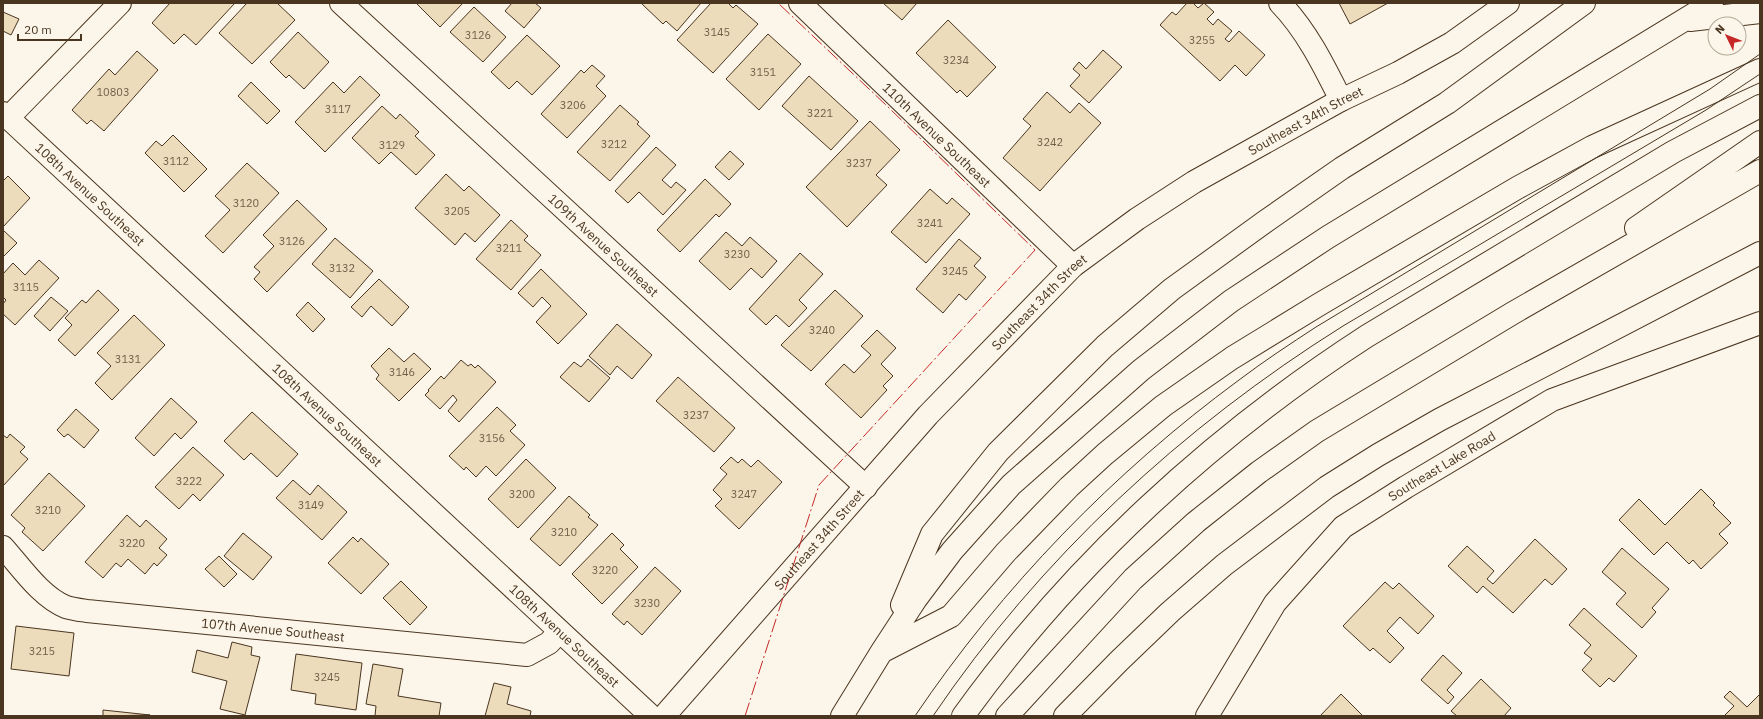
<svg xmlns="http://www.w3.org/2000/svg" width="1763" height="719" font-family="'IBM Plex Sans',sans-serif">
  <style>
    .building { fill: #ecdcbc; stroke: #4a3520 }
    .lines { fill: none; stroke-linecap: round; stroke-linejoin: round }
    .minor-casing { stroke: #4a3520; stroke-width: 24 }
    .highway-casing { stroke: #4a3520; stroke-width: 24 }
    .minor { stroke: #fbf6e9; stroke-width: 22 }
    .highway { stroke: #fbf6e9; stroke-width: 22 }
    .tram { stroke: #4a3520; stroke-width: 1 }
    .power { stroke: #c62828; stroke-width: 1; stroke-dasharray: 14 3 2 3; stroke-linecap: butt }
    .labels { text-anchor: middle; stroke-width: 3; stroke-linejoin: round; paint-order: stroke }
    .number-label { font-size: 11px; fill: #725f47 }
    .street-label { font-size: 13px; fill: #4a3520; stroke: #fbf6e9 }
  </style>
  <rect width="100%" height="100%" fill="#fbf6e9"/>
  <path class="building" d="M170 3H235L196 45 184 34 174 44 152 23Z
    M247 3H277L295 20 252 64 219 33Z
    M416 3H463L440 27Z
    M512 3H535L541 8 524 28 505 11Z
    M643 3H701L677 31 666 21 663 24 642 4Z
    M711 3H728L733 8 736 5 758 24 713 73 677 40Z
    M883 3H917L902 20Z
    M1187 3H1193L1198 8 1204 3 1214 12 1207 19 1213 25 1218 19 1232 31 1225 39 1229 42 1239 31 1265 55 1246 76 1235 65 1220 81 1160 25 1172 12 1176 15Z
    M1339 3H1388L1350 24Z
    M474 7 506 37 483 62 450 32Z
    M3 12 19 19 11 35 3 31Z
    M948 20 996 67 967 97 960 90 957 93 916 53Z
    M298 32 329 62 304 89 289 75 286 78 270 62Z
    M768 34 801 64 759 110 726 79Z
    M527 35 560 66 532 95 517 81 509 89 491 72Z
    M1103 50 1122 67 1089 103 1070 86 1080 75 1073 69 1079 62 1086 69Z
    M137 51 158 70 104 131 91 120 87 124 72 110 109 69 115 75Z
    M592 65 605 76 596 86 606 96 567 138 541 114 581 70 584 73Z
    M360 76 380 95 325 152 295 122 333 82 344 93Z
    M809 76 858 121 831 150 782 106Z
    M251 82 280 111 267 124 238 96Z
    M1047 92 1070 113 1079 103 1101 123 1040 191 1003 158 1031 126 1023 119Z
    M620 105 639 122 637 124 650 136 610 181 577 152Z
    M382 106 396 119 400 114 419 132 415 136 435 155 416 175 391 152 379 164 352 138Z
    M870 121 900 150 876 175 887 185 847 227 806 187Z
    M173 135 207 169 184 192 145 153 156 141 162 146Z
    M656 147 676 165 662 180 671 188 676 182 686 190 663 215 639 192 628 203 615 191Z
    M730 151 744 164 729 180 715 167Z
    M247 163 279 193 223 253 205 236 230 210 215 196Z
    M446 174 464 191 469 186 500 215 475 242 465 233 455 245 415 208Z
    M8 176 30 198 3 227V181Z
    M705 179 731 204 719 217 716 214 680 252 657 230Z
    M930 189 947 204 952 198 970 214 926 263 891 232Z
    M297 200 327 229 267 292 254 279 260 272 254 267 274 246 263 235Z
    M511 220 528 236 524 240 541 255 511 290 476 259Z
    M3 230 17 243 3 257Z
    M726 232 742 246 750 237 777 261 762 278 751 268 730 290 699 261Z
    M335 238 373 271 350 298 312 264Z
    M959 239 981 258 974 266 986 277 966 300 959 294 943 313 916 289Z
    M800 253 823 274 799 300 807 308 789 327 776 315 766 325 749 309Z
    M39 260 59 278 15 325 3 314V304L6 300 3 297V274L13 263 25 275Z
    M541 269 587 314 558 344 536 322 551 306 542 297 533 307 518 293Z
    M379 279 409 307 392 326 371 306 362 317 351 307Z
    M98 290 119 310 75 356 58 340 72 325 65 318 82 300 86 303Z
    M835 290 863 316 811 371 781 345Z
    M51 297 68 311 50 331 34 316Z
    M308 302 325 319 313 332 296 315Z
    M134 315 165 345 112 400 95 383 111 366 97 353Z
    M617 324 652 355 632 379 617 366 610 375 589 356Z
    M877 330 896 348 881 364 893 376 883 386 887 390 861 418 825 384 844 364 854 373 871 355 861 346Z
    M389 348 404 362 414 353 431 369 399 401 376 379 379 375 371 366Z
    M588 359 610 378 589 402 560 377 574 362 581 367Z
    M461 360 468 366 471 364 475 368 478 365 496 382 459 422 448 411 457 400 453 395 440 409 425 395 429 391 428 390 441 376 444 379Z
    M678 377 735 428 714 452 656 401Z
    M171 398 197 422 181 439 175 433 154 456 135 438Z
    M497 407 516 425 510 431 525 445 496 476 486 466 476 477 466 467 464 470 449 456Z
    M76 409 99 430 84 448 68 434 64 437 57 430Z
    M252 412 298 454 277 477 251 453 244 460 224 441Z
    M10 434 25 447 20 452 28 459 3 486V435L7 438Z
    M193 447 224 475 200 501 193 494 179 509 155 487Z
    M731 457 738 463 742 459 751 467 758 460 782 482 739 529 715 506 722 499 713 490 727 474 720 468Z
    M526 459 556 488 518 528 488 499Z
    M49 473 85 506 43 551 22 532 25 528 11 515Z
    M293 480 310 495 318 485 347 512 322 540 276 498Z
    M1701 489 1715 503 1713 505 1731 523 1719 534 1728 543 1701 569 1693 560 1689 564 1667 542 1654 555 1619 520 1639 499 1665 525Z
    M569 496 590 515 588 517 598 525 560 566 530 539Z
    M127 515 140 527 146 520 167 539 159 548 167 555 157 566 154 563 145 574 128 559 121 567 116 563 103 578 85 562Z
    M243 533 272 557 253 580 224 556Z
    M612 533 624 545 620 549 638 567 602 604 572 574Z
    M353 537 358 542 361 538 389 564 361 594 328 563Z
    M1535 539 1567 569 1552 585 1545 579 1513 613 1483 586 1477 593 1448 566 1467 546 1494 571 1487 579 1493 584Z
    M1622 548 1669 589 1652 608 1656 612 1642 628 1616 604 1626 593 1602 572Z
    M219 556 237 574 224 587 205 569Z
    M655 567 681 591 642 635 627 621 624 625 612 614Z
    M401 581 427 607 410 625 383 598Z
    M1385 582 1393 589 1399 583 1434 616 1418 634 1400 617 1387 631 1404 648 1390 663 1373 648 1370 651 1343 626Z
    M1584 608 1637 656 1614 682 1609 678 1600 687 1582 670 1592 659 1584 653 1591 645 1569 625Z
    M16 626 74 633 69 676 11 669Z
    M232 642 252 647 251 655 260 657 245 715 220 709 227 681 192 672 197 650 228 658Z
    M296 654 362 663 356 710 315 704 316 694 291 690Z
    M1443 655 1462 673 1447 690 1454 697 1448 704 1421 680Z
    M373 664 403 669 398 696 441 703 439 716H375L376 706 366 704Z
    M1481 679 1511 708 1504 716H1457L1451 711Z
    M494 683 511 687 507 704 531 711 530 716H485Z
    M1730 691 1747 707 1760 694V716H1724L1734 706 1724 697Z
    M1341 694 1363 716H1320Z
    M103 710 150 715 103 716Z"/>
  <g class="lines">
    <defs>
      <g id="minor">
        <path id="s1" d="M341 3 866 487"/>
        <path id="s2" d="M800 3 1073 266"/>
        <path d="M1280 3C1307 31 1324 66 1341 100"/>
        <path id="s3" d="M3 113 651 716"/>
        <path d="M8 118 120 3"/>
        <path id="s4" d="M3 547C21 567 41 597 66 607 72 609 80 610 87 611L527 655 549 643 559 632"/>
        <path id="s5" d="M664 716 928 415 1073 266 1137 219 1194 182 1341 100 1398 73 1452 43 1508 3"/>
        <path id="s6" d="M1207 716 1275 603 1343 527 1406 487 1552 400 1760 323"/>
      </g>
      <path id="highway" d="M1690 20 1760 12
        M1636 228 1760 142
        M902 605 932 534 998 452 1105 346 1172 289 1266 221 1342 168 1447 103 1584 3
        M883 651 951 616 1006 552 1069 487 1105 454 1163 406 1232 358 1320 304 1517 188 1592 147 1760 70
        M842 716 882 651 916 599 952 551 1011 485 1141 370 1231 301 1328 237 1712 3
        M963 716C1072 565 1211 437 1367 336L1673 152 1760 106
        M1007 716 1133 579 1196 522 1259 472 1317 431 1513 313 1760 171
        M1065 716 1119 661 1170 612 1224 565 1327 487 1378 455 1439 420 1760 253"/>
    </defs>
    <use href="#minor" class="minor-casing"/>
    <use href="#highway" class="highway-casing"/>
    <use href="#minor" class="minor"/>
    <use href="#highway" class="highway"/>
    <path class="tram" d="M915 716C1002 587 1114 472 1239 380 1264 361 1290 344 1316 327L1710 89 1760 54
      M933 716C1040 558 1182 427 1343 326L1706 110 1760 74"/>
    <path class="power" d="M745 716 819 485 1035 250 887 106 778 3"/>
  </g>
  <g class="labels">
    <g class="number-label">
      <text x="717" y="36">3145</text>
      <text x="478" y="39">3126</text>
      <text x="1202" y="44">3255</text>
      <text x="956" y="64">3234</text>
      <text x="763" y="76">3151</text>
      <text x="113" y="96">10803</text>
      <text x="573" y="109">3206</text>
      <text x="338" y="113">3117</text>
      <text x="820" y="117">3221</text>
      <text x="1050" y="146">3242</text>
      <text x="614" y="148">3212</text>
      <text x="392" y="149">3129</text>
      <text x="176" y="165">3112</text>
      <text x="859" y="167">3237</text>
      <text x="246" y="207">3120</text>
      <text x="457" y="215">3205</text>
      <text x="930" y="227">3241</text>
      <text x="292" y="245">3126</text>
      <text x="509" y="252">3211</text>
      <text x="737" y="258">3230</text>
      <text x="342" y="272">3132</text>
      <text x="955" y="275">3245</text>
      <text x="26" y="291">3115</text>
      <text x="822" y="334">3240</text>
      <text x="128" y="363">3131</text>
      <text x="402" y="376">3146</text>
      <text x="696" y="419">3237</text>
      <text x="492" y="442">3156</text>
      <text x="189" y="485">3222</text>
      <text x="522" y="498">3200</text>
      <text x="744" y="498">3247</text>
      <text x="311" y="509">3149</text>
      <text x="48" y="514">3210</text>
      <text x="564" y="536">3210</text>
      <text x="132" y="547">3220</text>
      <text x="605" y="574">3220</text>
      <text x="647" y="607">3230</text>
      <text x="42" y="655">3215</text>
      <text x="327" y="681">3245</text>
    </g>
    <g class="street-label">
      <text dy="5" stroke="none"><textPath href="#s5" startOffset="883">Southeast 34th Street</textPath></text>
      <text dy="5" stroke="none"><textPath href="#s2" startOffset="190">110th Avenue Southeast</textPath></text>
      <text dy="5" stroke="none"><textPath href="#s3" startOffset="119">108th Avenue Southeast</textPath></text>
      <text dy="5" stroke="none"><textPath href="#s1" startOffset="357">109th Avenue Southeast</textPath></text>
      <text dy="5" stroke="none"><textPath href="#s5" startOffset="559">Southeast 34th Street</textPath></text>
      <text dy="5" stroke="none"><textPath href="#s3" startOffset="443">108th Avenue Southeast</textPath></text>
      <text dy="5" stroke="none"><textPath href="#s6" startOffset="350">Southeast Lake Road</textPath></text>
      <text dy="5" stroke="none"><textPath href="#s5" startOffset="235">Southeast 34th Street</textPath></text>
      <text dy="5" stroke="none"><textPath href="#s4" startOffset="296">107th Avenue Southeast</textPath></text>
      <text dy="5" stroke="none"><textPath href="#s3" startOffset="767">108th Avenue Southeast</textPath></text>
    </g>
  </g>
  <rect width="1763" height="719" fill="none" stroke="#4a3520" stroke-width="8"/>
  <g transform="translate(1727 36) rotate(313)"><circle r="19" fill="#fbf6e9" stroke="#b4a999"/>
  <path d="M0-3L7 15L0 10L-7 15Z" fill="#c62828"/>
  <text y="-6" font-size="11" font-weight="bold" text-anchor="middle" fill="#4a3520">N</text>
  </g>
  <path d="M18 34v6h63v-6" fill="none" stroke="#4a3520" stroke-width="2"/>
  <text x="24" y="34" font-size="12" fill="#4a3520" stroke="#fbf6e9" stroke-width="3" paint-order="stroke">20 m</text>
</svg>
